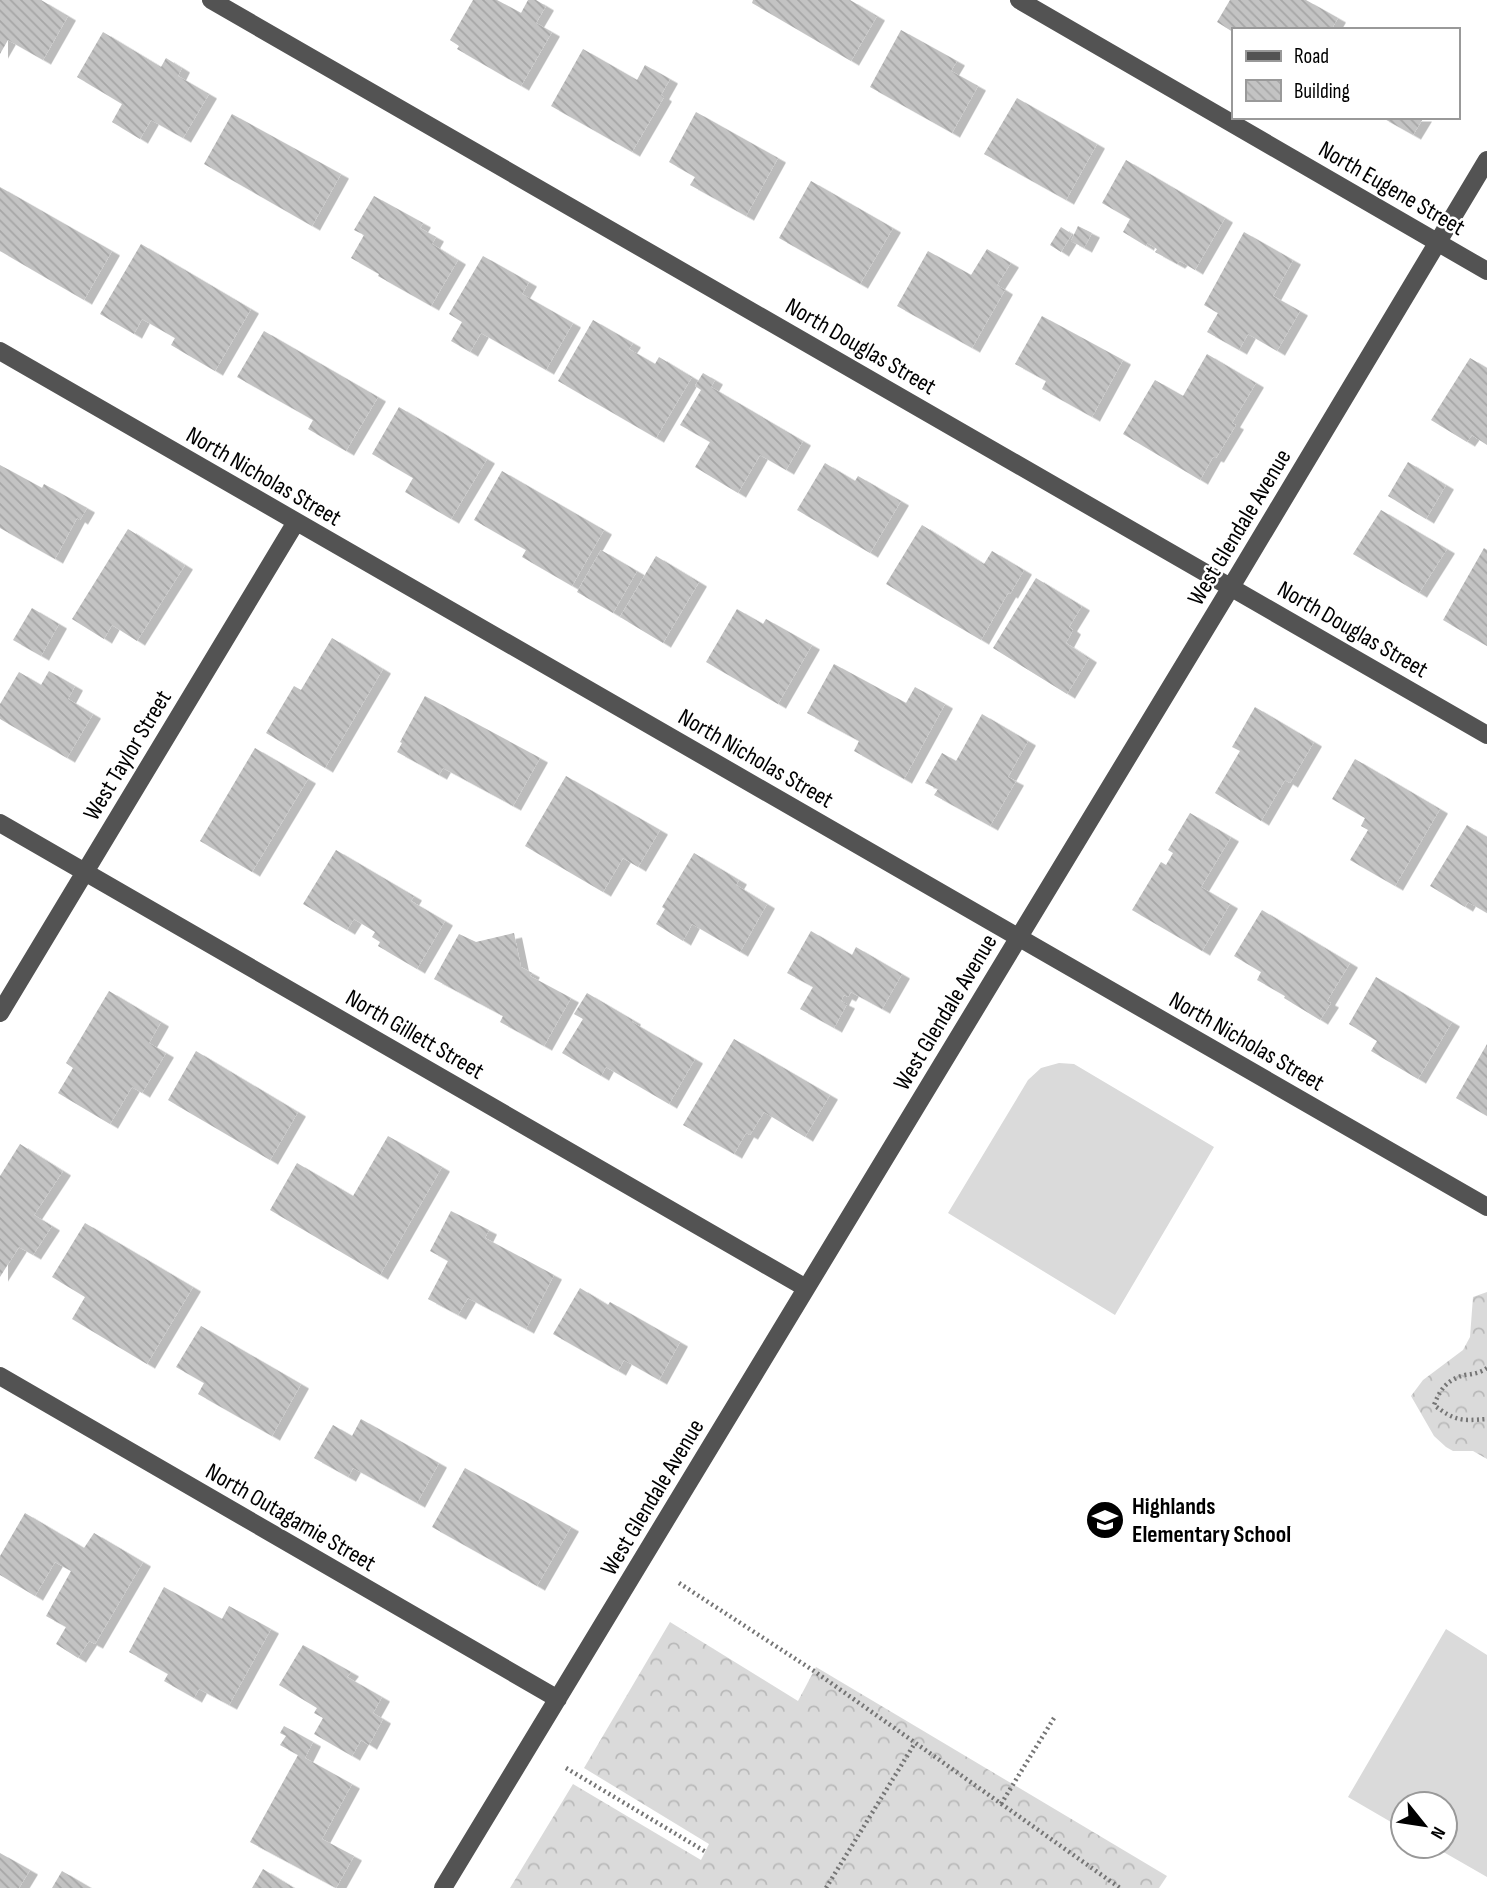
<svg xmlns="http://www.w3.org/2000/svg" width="1487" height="1888" font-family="'Sofia Sans Condensed',sans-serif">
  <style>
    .forest { fill: url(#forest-crowns) }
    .pitch { fill: #dadada }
    .building { fill: url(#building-back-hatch); filter: url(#shadow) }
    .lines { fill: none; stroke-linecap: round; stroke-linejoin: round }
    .path { stroke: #757575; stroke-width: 4.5; stroke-dasharray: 2 3.5; stroke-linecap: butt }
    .minor { stroke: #535353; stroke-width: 18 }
    .labels { text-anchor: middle; stroke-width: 5; stroke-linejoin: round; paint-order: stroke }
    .street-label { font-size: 24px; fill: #000; stroke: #fff }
    .poi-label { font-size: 24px; font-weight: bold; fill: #000; stroke: #fff; text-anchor: start }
  </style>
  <defs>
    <pattern id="forest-crowns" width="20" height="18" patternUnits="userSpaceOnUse" patternTransform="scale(1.75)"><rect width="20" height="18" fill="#dadada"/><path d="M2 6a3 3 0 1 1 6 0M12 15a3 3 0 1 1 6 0" fill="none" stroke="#b9b9b9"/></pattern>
    <pattern id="building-back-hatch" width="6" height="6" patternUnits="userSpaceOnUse" patternTransform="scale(1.75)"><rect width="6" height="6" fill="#c3c3c3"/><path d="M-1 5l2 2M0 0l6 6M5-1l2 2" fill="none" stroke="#a6a6a6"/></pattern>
    <filter id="shadow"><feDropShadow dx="8" dy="4.5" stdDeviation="0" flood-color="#0004"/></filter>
  </defs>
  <rect width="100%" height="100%" fill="#fff"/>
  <path class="forest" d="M1487 1292V1459L1473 1451H1453L1446 1447 1434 1436 1411 1396 1423 1380 1463 1350 1470 1337 1473 1297Z
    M670 1622 798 1701 816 1667 1167 1876 1159 1888H510L573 1784 701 1860 709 1844 584 1768Z"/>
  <path class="pitch" d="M1059 1063 1074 1064 1214 1147 1115 1315 948 1213 1028 1080 1041 1068Z
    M1446 1629 1487 1655V1877L1433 1846H1445V1804H1403V1829L1348 1797Z"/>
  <path class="building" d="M0 0H41L68 16 43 60 8 40 0 54Z
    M473 0H497L521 13 528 0H536L546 6 536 23 552 32 521 86 457 49 459 46 450 40Z
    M753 0H850L877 16 851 61 752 3Z
    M1230 0H1306L1338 18 1331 30H1233V32L1217 22Z
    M901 30 957 61 951 71 978 86 952 133 870 87Z
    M103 32 161 67 166 58 182 68 178 76 209 94 183 138 151 120 140 139 112 122 122 104 77 77Z
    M583 49 637 80 645 65 670 79 661 95 664 97 632 152 551 106Z
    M1017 98 1097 144 1066 200 984 154Z
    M696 112 778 158 746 216 690 185 695 177 669 162Z
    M232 114 341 174 312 226 204 164Z
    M1381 117H1424L1413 135Z
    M1126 160 1225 218 1195 270 1180 261 1177 264 1155 252 1157 249 1147 243 1146 246 1123 232 1130 219 1102 203Z
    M811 181 893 228 860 284 779 238Z
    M0 187 112 251 84 300 0 251Z
    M374 196 423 223 420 228 436 237 432 244 458 260 431 306 378 276 379 274 351 258 364 235 354 230Z
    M1078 226 1092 233 1084 248 1071 241Z
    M1061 227 1072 234 1061 252 1050 245Z
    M1244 232 1293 260 1273 296 1300 311 1277 351 1248 334 1239 350 1207 332 1218 313 1204 305Z
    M141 244 251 309 215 371 171 345 175 338 142 319 134 334 100 314Z
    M987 249 1011 263 997 285 1005 290 972 348 897 306 928 251 971 275Z
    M483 256 529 282 522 294 573 323 546 370 481 333 470 352 451 341 462 322 449 314Z
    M1042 316 1123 360 1092 417 1042 389 1046 381 1015 364Z
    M593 320 633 343 629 349 655 364 659 357 692 377 656 438 558 381Z
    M264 331 378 397 346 451 308 429 313 420 237 377Z
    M1207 354 1256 383 1232 423 1236 425 1216 458 1213 457 1200 480 1123 434 1155 380 1183 396Z
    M1470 358 1487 368V445L1472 435 1467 442 1431 420Z
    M703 373 715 380 711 387 803 441 786 470 760 455 738 493 695 467 710 442 680 425 701 390 695 386Z
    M399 407 487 459 451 519 405 492 413 478 372 454Z
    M1408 462 1446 485 1426 519 1388 496Z
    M825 463 855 481 858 476 901 501 870 553 797 510Z
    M0 465 42 488 44 484 87 508 80 520 77 518 55 559 0 528Z
    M502 471 604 530 572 586 522 557 526 550 474 520Z
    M1381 510 1447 549 1419 593 1353 554Z
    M922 525 984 564 992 551 1024 570 1010 594 1008 593 981 640 886 584Z
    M128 529 185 565 137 641 112 625 104 639 72 619Z
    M1484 548 1487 550V646L1443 620Z
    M601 550 637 571 613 613 577 592Z
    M656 556 699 582 663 643 620 617Z
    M1036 578 1082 606 1069 627 1073 630 1066 643 1089 658 1067 694 993 648Z
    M32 608 59 624 41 656 13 640Z
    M737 609 763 624 766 619 812 645 778 704 706 662Z
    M332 638 383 669 325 768 266 733 294 686 301 690Z
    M834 664 906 703 915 687 945 704 904 779 854 751 859 741 807 713Z
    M49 671 75 686 68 699 93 714 67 758 0 719V704L19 672 41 685Z
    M425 696 540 758 513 806 443 768 439 775 397 752 402 743 400 742Z
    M1255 707 1314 742 1290 783 1285 780 1261 821 1215 793 1240 751 1232 747Z
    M982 714 1028 741 1008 777 1016 781 990 826 934 795 938 789 925 783 942 753 956 761Z
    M255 748 308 779 252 872 200 841Z
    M1355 759 1440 809 1395 886 1350 860 1368 830 1361 826 1365 818 1332 799Z
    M566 776 660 830 638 867 623 858 603 892 525 846Z
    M1190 813 1231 837 1201 887 1230 904 1202 951 1132 910 1161 862 1166 865 1173 853 1168 850Z
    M1467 825 1487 837V913L1468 902 1465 907 1430 886Z
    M336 850 414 896 411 901 445 921 417 969 378 946 380 942 372 937 375 932 354 919 347 930 303 904Z
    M694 853 739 880 736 885 767 904 740 952 692 924 683 941 656 924 665 909 662 907Z
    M1262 910 1350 963 1327 1001 1331 1003 1320 1020 1284 998 1285 996 1257 980 1261 972 1234 956Z
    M811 931 852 955 856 947 902 974 882 1009 851 992 848 997 844 995 841 1001 847 1004 834 1028 800 1009 813 987 787 973Z
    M514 933 521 967 532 973 530 976 571 998 544 1046 500 1022 503 1016 434 979 459 934 476 942Z
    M1376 977 1452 1022 1418 1079 1371 1051 1377 1041 1349 1024Z
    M109 991 161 1022 149 1043 166 1053 142 1093 132 1087 110 1124 58 1093 73 1068 66 1063Z
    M587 993 633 1020 632 1022 695 1059 669 1104 606 1067 601 1076 562 1053 583 1019 574 1014Z
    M734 1039 830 1095 805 1137 764 1112 750 1135 746 1133 734 1154 683 1125Z
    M1487 1044V1116L1456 1098Z
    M196 1051 298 1112 270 1160 168 1100Z
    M388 1136 442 1167 380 1275 270 1210 297 1163 353 1196Z
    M20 1144 63 1171 34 1215 52 1226 33 1255 19 1247 0 1277V1176Z
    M451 1211 489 1230 485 1238 554 1275 526 1329 468 1298 458 1315 428 1299 448 1261 430 1251Z
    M85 1223 193 1287 147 1364 72 1319 85 1297 52 1277Z
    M580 1288 608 1305 610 1302 680 1342 659 1380 624 1360 618 1371 553 1334Z
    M201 1326 301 1384 272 1436 198 1394 204 1383 176 1367Z
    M361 1419 439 1463 417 1503 353 1468 348 1477 314 1458 333 1425 352 1436Z
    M465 1468 571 1527 537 1586 432 1527Z
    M25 1513 84 1548 94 1533 143 1562 95 1644 89 1641 78 1658 56 1644 66 1627 46 1616 71 1571 55 1562 35 1596 0 1575V1556Z
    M164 1587 222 1619 229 1606 271 1629 229 1705 199 1689 194 1698 164 1681 168 1674 129 1652Z
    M303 1645 351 1672 347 1677 382 1697 373 1713 383 1719 369 1745 361 1740 352 1756 314 1734 323 1718 314 1713 317 1708 279 1685Z
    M284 1726 313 1742 305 1758 352 1784 322 1839 354 1856 336 1888 250 1842 298 1755 280 1745 286 1736 280 1733Z
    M0 1853 30 1870 19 1888H0Z
    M263 1869 294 1888H252Z
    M62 1871 91 1888H52Z"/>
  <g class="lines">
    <path class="path" d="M1487 1368C1480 1373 1473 1374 1465 1375 1448 1379 1440 1389 1434 1405 1455 1421 1461 1421 1487 1419
      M679 1583 814 1671 1120 1888
      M566 1768 706 1852
      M1001 1804 1054 1718
      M826 1888 915 1743"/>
    <path class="minor" d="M211 0 1487 735
      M1019 0 1487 271
      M0 351 1487 1207
      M0 823 806 1288
      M0 1013 296 522
      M0 1376 558 1699
      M443 1888 1231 587 1487 160"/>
  </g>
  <defs>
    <symbol id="school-disc" viewBox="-11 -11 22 22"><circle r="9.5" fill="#000" stroke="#fff"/><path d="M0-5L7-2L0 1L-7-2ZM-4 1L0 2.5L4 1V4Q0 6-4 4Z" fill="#fff"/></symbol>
  </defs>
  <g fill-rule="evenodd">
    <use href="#school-disc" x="1083" y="1498" width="44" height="44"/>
  </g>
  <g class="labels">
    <g class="street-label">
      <text transform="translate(1392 188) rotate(30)" y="8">North Eugene Street</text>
      <text transform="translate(861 346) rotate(30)" y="8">North Douglas Street</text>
      <text transform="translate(264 476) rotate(30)" y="8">North Nicholas Street</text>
      <text transform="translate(1239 527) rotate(-59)" y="8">West Glendale Avenue</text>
      <text transform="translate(1353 629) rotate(30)" y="8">North Douglas Street</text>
      <text transform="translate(127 755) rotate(-59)" y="8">West Taylor Street</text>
      <text transform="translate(756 758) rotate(30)" y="8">North Nicholas Street</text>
      <text transform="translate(945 1012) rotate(-59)" y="8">West Glendale Avenue</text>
      <text transform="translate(415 1034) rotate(30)" y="8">North Gillett Street</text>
      <text transform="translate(1247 1041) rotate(30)" y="8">North Nicholas Street</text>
      <text transform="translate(652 1497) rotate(-59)" y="8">West Glendale Avenue</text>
      <text transform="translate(291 1517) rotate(30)" y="8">North Outagamie Street</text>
    </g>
    <g class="poi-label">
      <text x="1132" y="1514">Highlands<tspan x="1132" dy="28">Elementary School</tspan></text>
    </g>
  </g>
  <rect x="1232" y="28" width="228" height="91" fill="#ffffff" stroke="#999999" stroke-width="2"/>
  <rect x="1246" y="51" width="35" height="10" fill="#535353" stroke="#999999" stroke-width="2"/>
  <text x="1294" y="63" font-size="21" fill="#000000">Road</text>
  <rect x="1246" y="80" width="35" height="21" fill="url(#building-back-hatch)" stroke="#999999" stroke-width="2"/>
  <text x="1294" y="98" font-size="21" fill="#000000">Building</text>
  <g transform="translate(1424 1825) rotate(120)"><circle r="33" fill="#ffffff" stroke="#999999" stroke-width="2"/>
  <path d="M0-5L12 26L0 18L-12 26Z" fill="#000000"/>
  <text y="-10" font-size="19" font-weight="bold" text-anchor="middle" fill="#000000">N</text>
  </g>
</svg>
